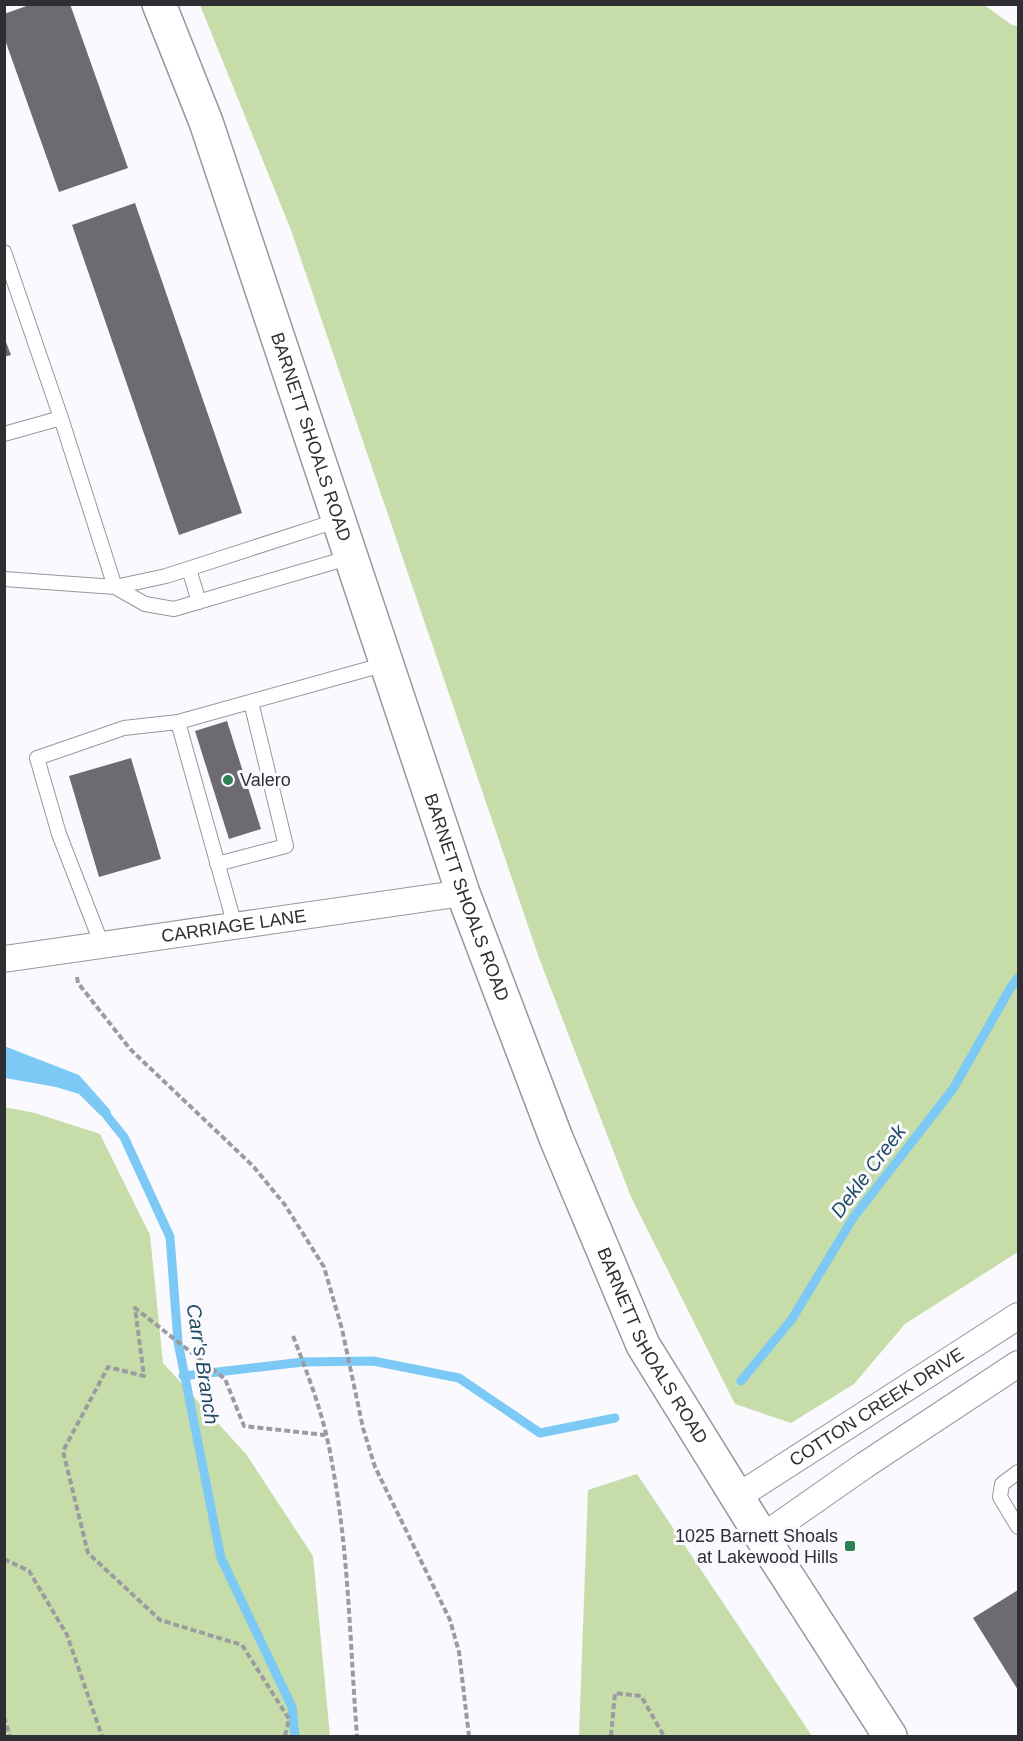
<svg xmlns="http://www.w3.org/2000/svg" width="1023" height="1741" font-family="Arial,sans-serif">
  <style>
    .green { fill: #c6dda9 }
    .water { fill: #7cc9f5 }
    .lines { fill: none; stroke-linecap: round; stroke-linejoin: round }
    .stream { stroke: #7cc9f5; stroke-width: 9 }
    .building { fill: #6e6a72 }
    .lane-casing { stroke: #9697a0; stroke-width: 16 }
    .street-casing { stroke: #9697a0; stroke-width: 28 }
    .secondary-casing { stroke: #9697a0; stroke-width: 36 }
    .path { stroke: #9c9ca0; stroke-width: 4; stroke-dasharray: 6 3; stroke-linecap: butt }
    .lane { stroke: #fff; stroke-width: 14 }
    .street { stroke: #fff; stroke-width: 26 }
    .secondary { stroke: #fff; stroke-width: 33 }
    .poi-dot { fill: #2d8255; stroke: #fafafe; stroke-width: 2 }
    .labels { text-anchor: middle; stroke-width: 6; stroke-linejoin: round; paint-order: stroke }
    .street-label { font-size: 18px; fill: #2f2f33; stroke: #fafafe }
    .poi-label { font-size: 18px; fill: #2f2f33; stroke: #fafafe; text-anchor: start }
    .water-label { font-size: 20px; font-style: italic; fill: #224d64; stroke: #fafafe }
  </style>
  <rect width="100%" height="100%" fill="#fafafe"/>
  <path class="green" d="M984 5 1012 25 1018 26V1252L905 1324 854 1384 791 1423 735 1404 631 1197 539 958 291 230 200 5Z
    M4 1107 35 1113 100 1134 150 1235 163 1363 246 1454 313 1556 330 1736H5Z
    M637 1474 812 1736H579L588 1490Z"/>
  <path class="water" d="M4 1046 79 1075 110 1110 114 1125 99 1114 79 1094 56 1087 5 1078Z"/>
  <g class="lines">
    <path class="stream" d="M107 1116 124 1137 170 1237 178 1342 221 1558 292 1707 295 1736
      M183 1376 303 1362 373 1361 459 1378 540 1433 615 1418
      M741 1381 792 1319 853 1218 953 1089 1011 987 1018 978"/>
  </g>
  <path class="building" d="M32 4H70L128 168 59 192 4 37V14Z
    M135 203 242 513 179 535 72 225Z
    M4 337 11 355 4 357Z
    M227 721 261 829 229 839 195 731Z
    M131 758 161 859 99 877 69 776Z
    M1018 1590V1690L973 1618Z"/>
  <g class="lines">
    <defs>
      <path id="lane" d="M4 252 61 418 115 587 145 604 174 609 351 557
        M4 434 61 418
        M189 569 199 602
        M4 579 115 587 166 576 339 520
        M217 864 286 846 251 702
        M235 926 178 722 386 664
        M102 945 59 834 37 758 124 728 178 722
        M1018 1472 1002 1484 1000 1497 1018 1527"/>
      <g id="street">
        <path id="s1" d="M4 959 463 893"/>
        <path id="s2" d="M737 1497 1018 1316"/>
        <path d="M762 1537 865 1465 1018 1364"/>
      </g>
      <g id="secondary">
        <path id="s3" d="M159 4 206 122 463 893 556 1138 643 1345 762 1537 890 1736"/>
      </g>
    </defs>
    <use href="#lane" class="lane-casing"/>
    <use href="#street" class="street-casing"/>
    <use href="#secondary" class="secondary-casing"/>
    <path class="path" d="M77 977 78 983 130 1049 253 1166 285 1205 324 1267 342 1329 363 1428 375 1467 450 1620 459 1652 469 1736
      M293 1336C309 1377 325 1419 332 1463 349 1553 350 1646 357 1736
      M4 1559 29 1571 67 1635 102 1736
      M4 1717 10 1736
      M285 1736 289 1719 242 1645 160 1620 88 1553 63 1451 108 1367 144 1376 135 1308 225 1379 244 1426 325 1435
      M611 1736 615 1693 641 1696 664 1736"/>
    <use href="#lane" class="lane"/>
    <use href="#street" class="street"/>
    <use href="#secondary" class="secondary"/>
  </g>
  <g class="poi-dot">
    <circle cx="228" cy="780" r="6"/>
    <rect x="844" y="1540" width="12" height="12" rx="3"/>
  </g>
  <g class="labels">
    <g class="street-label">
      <text dy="6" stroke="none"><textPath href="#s3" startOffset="459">BARNETT SHOALS ROAD</textPath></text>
      <text dy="6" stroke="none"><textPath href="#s3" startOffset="945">BARNETT SHOALS ROAD</textPath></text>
      <text dy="6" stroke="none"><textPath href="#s1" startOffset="232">CARRIAGE LANE</textPath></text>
      <text dy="6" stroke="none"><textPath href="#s3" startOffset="1431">BARNETT SHOALS ROAD</textPath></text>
      <text dy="6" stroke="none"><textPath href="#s2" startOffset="166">COTTON CREEK DRIVE</textPath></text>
    </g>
    <g class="poi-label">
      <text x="240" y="786">Valero</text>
      <text x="838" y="1542" text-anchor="end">1025 Barnett Shoals<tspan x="838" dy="21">at Lakewood Hills</tspan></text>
    </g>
    <g class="water-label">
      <text transform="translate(868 1171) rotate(-53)" y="7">Dekle Creek</text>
      <text transform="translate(203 1364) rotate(81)" y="7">Carr's Branch</text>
    </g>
  </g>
  <rect width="1023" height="1741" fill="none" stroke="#2f2f33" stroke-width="12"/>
</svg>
